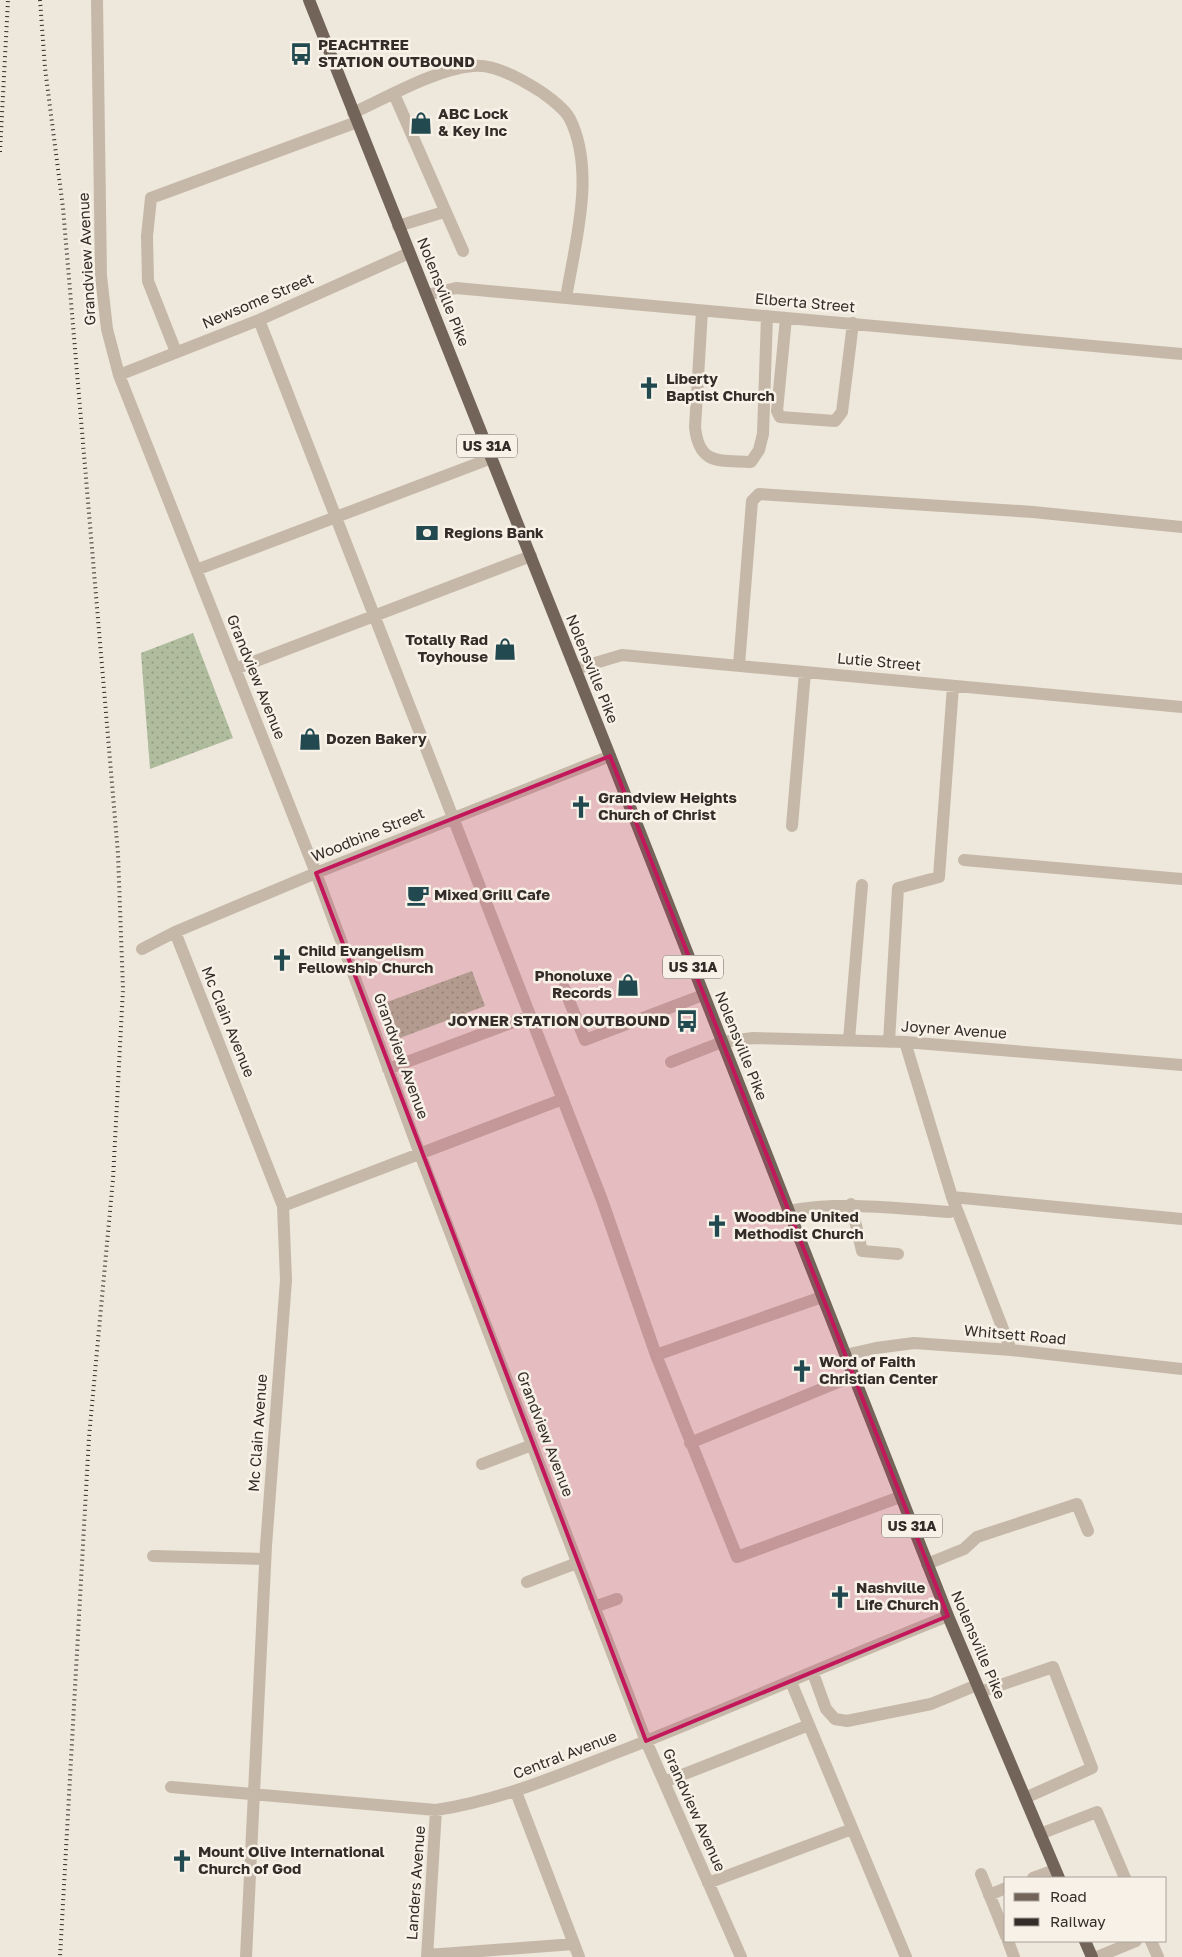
<svg xmlns="http://www.w3.org/2000/svg" width="1182" height="1957" font-family="'Golos Text',sans-serif">
  <style>
    .grass { fill: url(#grass-dots) }
    .lines { fill: none; stroke-linecap: round; stroke-linejoin: round }
    .minor { stroke: #c5b8a8; stroke-width: 12 }
    .major { stroke: #73645a; stroke-width: 12 }
    .rail { stroke: #332c28; stroke-width: 4; stroke-dasharray: 1 4; stroke-linecap: butt }
    .marked { fill: #c2185b; fill-opacity: 0.2; stroke: #c2185b; stroke-width: 4; stroke-linejoin: round }
    .labels { text-anchor: middle; stroke-width: 5; stroke-linejoin: round; paint-order: stroke }
    .shield { fill: #f7f1e7; stroke: #6e6761; stroke-width: 1 }
    .shield-label { font-size: 14px; font-weight: bold; fill: #332c28 }
    .poi-label { font-size: 15px; font-weight: bold; fill: #332c28; stroke: #f7f1e7; text-anchor: start }
    .street-label { font-size: 15px; fill: #332c28; stroke: #f7f1e7 }
  </style>
  <defs>
    <pattern id="grass-dots" width="8" height="8" patternUnits="userSpaceOnUse" patternTransform="scale(1.25)"><rect width="8" height="8" fill="#afbc9d"/><path d="M2 2h.1M6 6h.1" fill="none" stroke="#8f9980" stroke-width="1.8" stroke-linecap="round"/></pattern>
  </defs>
  <rect width="100%" height="100%" fill="#eee7db"/>
  <path class="grass" d="M193 633 233 738 150 769 141 653Z
    M472 971 485 1006 400 1038 387 1002Z"/>
  <g class="lines">
    <path class="minor" d="M97 0 101 276 107 329 119 375 316 873 420 1154 646 1741 741 1957
      M394 94 463 251
      M353 113C388 97 436 69 473 66 491 64 515 76 530 85 541 91 564 107 570 119 596 172 575 243 566 298
      M398 226 444 212
      M427 295 456 288 1182 354
      M702 311 695 427C699 466 720 460 751 462L759 450 763 434 767 316
      M786 318 777 411 780 417 835 421 842 412 853 323
      M259 320 602 1200 656 1355 737 1557 900 1497
      M176 352 148 281 147 236 151 198 357 122
      M119 375 259 320 409 253
      M196 570 492 458
      M739 665 752 501 759 494 1033 512 1182 527
      M235 669 531 556
      M575 669 622 655 1182 707
      M792 826 805 672
      M964 860 1182 879
      M175 932 283 1206 286 1280 266 1546 246 1957
      M142 949 175 932 316 873 610 756
      M564 988 585 1040 703 995
      M849 1040 862 885
      M889 1042 898 888 939 877 953 686
      M905 1042 952 1197 1011 1350
      M671 1062 722 1042 753 1038 905 1042 1182 1065
      M388 1069 530 1016
      M952 1197 1182 1219
      M851 1204 862 1251 898 1254
      M283 1206 563 1099
      M788 1211C842 1201 895 1208 950 1212
      M656 1355 822 1297
      M845 1355 876 1348 914 1343 1011 1350 1182 1369
      M690 1443 853 1376
      M482 1464 532 1445
      M153 1556 265 1559
      M927 1564 964 1549 977 1537 1077 1504 1088 1531
      M527 1582 577 1563
      M594 1607 617 1599
      M813 1673 826 1709 835 1719 847 1721 931 1704 977 1685
      M791 1682 906 1957
      M980 1692 1053 1667 1092 1768 1025 1798
      M664 1782 809 1725
      M171 1787 436 1810C503 1800 564 1773 626 1749 734 1706 840 1659 948 1616
      M516 1792 579 1957
      M1040 1834 1097 1812 1125 1878
      M981 1874 1006 1936
      M1033 1878 1055 1870
      M708 1883 852 1829
      M989 1895 1006 1888
      M1008 1941 1014 1957
      M1151 1941 1158 1957
      M428 1955 574 1944
      M427 1957 436 1810
      M1097 1957 1136 1941"/>
    <path class="major" d="M309 0 610 756 948 1616 1059 1878
      M1085 1941 1092 1957"/>
    <path class="rail" d="M40 0 45 68 63 208 118 854 123 989 113 1179 89 1437 60 1957
      M0 152 8 0"/>
  </g>
  <path class="marked" d="M610 756 948 1616 646 1741 316 873Z"/>
  <defs>
    <symbol id="bus-bare" viewBox="-9 -9 18 18"><path d="M-5-6H5V4H4V6H2V4H-2V6H-4V4H-5ZM-3.5-4V0h7V-4ZM-3.5 1.2v1.5H-2V1.2ZM2 1.2v1.5H3.5V1.2Z" fill="#22494f" stroke="#f7f1e7" stroke-width="2.5" paint-order="stroke"/></symbol>
    <symbol id="shop-bare" viewBox="-9 -9 18 18"><path d="M-5-2.5h2.3a2.7 3.5 0 0 1 5.4 0H5L5.5 6h-11ZM-1.5-2.5h3a1.5 2.3 0 0 0-3 0Z" fill="#22494f" stroke="#f7f1e7" stroke-width="2.5" paint-order="stroke"/></symbol>
    <symbol id="church-bare" viewBox="-9 -9 18 18"><path d="M-1.2-6h2.4v3.5h3.3v2.4h-3.3V6h-2.4V-.1h-3.3v-2.4h3.3Z" fill="#22494f" stroke="#f7f1e7" stroke-width="2.5" paint-order="stroke"/></symbol>
    <symbol id="bank-bare" viewBox="-9 -9 18 18"><path d="M-6-4H6V4H-6ZM0-2.3a2.3 2.3 0 1 0 0 4.6a2.3 2.3 0 1 0 0-4.6Z" fill="#22494f" stroke="#f7f1e7" stroke-width="2.5" paint-order="stroke"/></symbol>
    <symbol id="cafe-bare" viewBox="-9 -9 18 18"><path d="M-5.5-4.5H6V0H3Q3 3.5 0 3.5H-2.5Q-5.5 3.5-5.5 0ZM3-3.2v2h1.7v-2ZM-6 4.5H4V6H-6Z" fill="#22494f" stroke="#f7f1e7" stroke-width="2.5" paint-order="stroke"/></symbol>
  </defs>
  <g fill-rule="evenodd">
    <use href="#bus-bare" x="285" y="38" width="32" height="32"/>
    <use href="#shop-bare" x="405" y="107" width="32" height="32"/>
    <use href="#church-bare" x="633" y="372" width="32" height="32"/>
    <use href="#bank-bare" x="411" y="517" width="32" height="32"/>
    <use href="#shop-bare" x="489" y="633" width="32" height="32"/>
    <use href="#shop-bare" x="294" y="723" width="32" height="32"/>
    <use href="#church-bare" x="565" y="791" width="32" height="32"/>
    <use href="#cafe-bare" x="402" y="879" width="32" height="32"/>
    <use href="#church-bare" x="266" y="944" width="32" height="32"/>
    <use href="#shop-bare" x="612" y="969" width="32" height="32"/>
    <use href="#bus-bare" x="671" y="1005" width="32" height="32"/>
    <use href="#church-bare" x="701" y="1210" width="32" height="32"/>
    <use href="#church-bare" x="786" y="1355" width="32" height="32"/>
    <use href="#church-bare" x="824" y="1581" width="32" height="32"/>
    <use href="#church-bare" x="166" y="1845" width="32" height="32"/>
  </g>
  <g class="labels">
    <g class="shield">
      <rect x="457" y="434.5" width="60" height="23" rx="4"/>
      <rect x="663" y="955.5" width="60" height="23" rx="4"/>
      <rect x="882" y="1514.5" width="60" height="23" rx="4"/>
    </g>
    <g class="shield-label">
      <text x="487" y="451">US 31A</text>
      <text x="693" y="972">US 31A</text>
      <text x="912" y="1531">US 31A</text>
    </g>
    <g class="poi-label">
      <text x="318" y="50">PEACHTREE<tspan x="318" dy="17">STATION OUTBOUND</tspan></text>
      <text x="438" y="119">ABC Lock<tspan x="438" dy="17">&amp; Key Inc</tspan></text>
      <text x="666" y="384">Liberty<tspan x="666" dy="17">Baptist Church</tspan></text>
      <text x="444" y="538">Regions Bank</text>
      <text x="488" y="645" text-anchor="end">Totally Rad<tspan x="488" dy="17">Toyhouse</tspan></text>
      <text x="326" y="744">Dozen Bakery</text>
      <text x="598" y="803">Grandview Heights<tspan x="598" dy="17">Church of Christ</tspan></text>
      <text x="434" y="900">Mixed Grill Cafe</text>
      <text x="298" y="956">Child Evangelism<tspan x="298" dy="17">Fellowship Church</tspan></text>
      <text x="612" y="981" text-anchor="end">Phonoluxe<tspan x="612" dy="17">Records</tspan></text>
      <text x="670" y="1026" text-anchor="end">JOYNER STATION OUTBOUND</text>
      <text x="734" y="1222">Woodbine United<tspan x="734" dy="17">Methodist Church</tspan></text>
      <text x="819" y="1367">Word of Faith<tspan x="819" dy="17">Christian Center</tspan></text>
      <text x="856" y="1593">Nashville<tspan x="856" dy="17">Life Church</tspan></text>
      <text x="198" y="1857">Mount Olive International<tspan x="198" dy="17">Church of God</tspan></text>
    </g>
    <g class="street-label">
      <text transform="translate(87 259) rotate(-93)" y="5">Grandview Avenue</text>
      <text transform="translate(443 292) rotate(68)" y="5">Nolensville Pike</text>
      <text transform="translate(258 301) rotate(-23)" y="5">Newsome Street</text>
      <text transform="translate(805 303) rotate(5)" y="5">Elberta Street</text>
      <text transform="translate(879 662) rotate(5)" y="5">Lutie Street</text>
      <text transform="translate(592 669) rotate(68)" y="5">Nolensville Pike</text>
      <text transform="translate(256 677) rotate(68)" y="5">Grandview Avenue</text>
      <text transform="translate(368 835) rotate(-22)" y="5">Woodbine Street</text>
      <text transform="translate(228 1022) rotate(68)" y="5">Mc Clain Avenue</text>
      <text transform="translate(954 1030) rotate(4)" y="5">Joyner Avenue</text>
      <text transform="translate(741 1046) rotate(68)" y="5">Nolensville Pike</text>
      <text transform="translate(401 1056) rotate(70)" y="5">Grandview Avenue</text>
      <text transform="translate(1015 1335) rotate(5)" y="5">Whitsett Road</text>
      <text transform="translate(258 1433) rotate(-86)" y="5">Mc Clain Avenue</text>
      <text transform="translate(545 1434) rotate(69)" y="5">Grandview Avenue</text>
      <text transform="translate(978 1645) rotate(67)" y="5">Nolensville Pike</text>
      <text transform="translate(565 1755) rotate(-21)" y="5">Central Avenue</text>
      <text transform="translate(694 1810) rotate(66)" y="5">Grandview Avenue</text>
      <text transform="translate(416 1883) rotate(-86)" y="5">Landers Avenue</text>
    </g>
  </g>
  <rect x="1004" y="1877" width="162" height="65" fill="#f7f1e7" stroke="#a9a29b"/>
  <rect x="1014" y="1893" width="25" height="8" fill="#73645a" stroke="#a9a29b"/>
  <text x="1050" y="1902" font-size="15" fill="#332c28">Road</text>
  <rect x="1014" y="1918" width="25" height="8" fill="#332c28" stroke="#a9a29b"/>
  <text x="1050" y="1927" font-size="15" fill="#332c28">Railway</text>
</svg>
